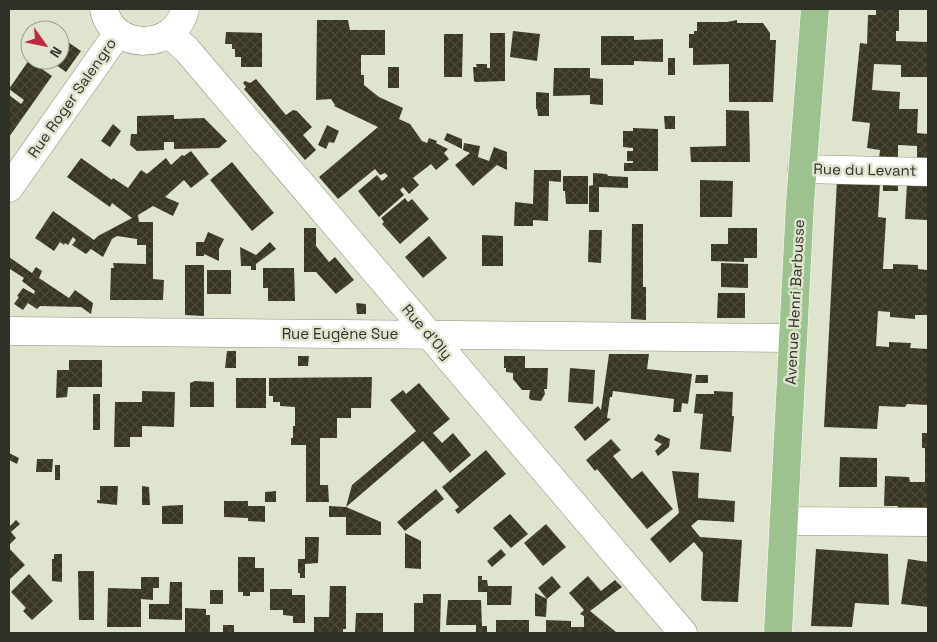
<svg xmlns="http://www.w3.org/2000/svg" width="937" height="642" font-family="'Space Grotesk',sans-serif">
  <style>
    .building { fill: url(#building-cross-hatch) }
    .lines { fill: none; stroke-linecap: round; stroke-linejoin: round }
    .minor-casing { stroke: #8b907c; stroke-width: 29 }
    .major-casing { stroke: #fff; stroke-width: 29 }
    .minor { stroke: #fff; stroke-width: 28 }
    .major { stroke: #9dc28f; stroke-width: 28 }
    .labels { text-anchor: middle; stroke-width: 5; stroke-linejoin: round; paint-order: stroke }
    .street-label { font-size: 15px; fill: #2f3129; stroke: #dfe4ce }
  </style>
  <defs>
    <pattern id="building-cross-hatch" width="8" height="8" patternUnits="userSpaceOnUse" patternTransform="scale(1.25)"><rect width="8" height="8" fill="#393523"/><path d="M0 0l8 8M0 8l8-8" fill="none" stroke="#4d4a3a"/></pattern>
  </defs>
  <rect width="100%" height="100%" fill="#dfe4ce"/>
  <path class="building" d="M876 9H899V31H896V41L928 42V77H901V65L874 64 872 90 900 92 899 109H918L917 133 928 134V160H917V146L898 145V159H879L880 150 867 148 870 123 852 121 860 43 867 44 868 15H876Z
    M317 20H348L350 30H385V55H361V75H364V85L379 97 403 108 399 119 410 124 422 141 427 143 429 138 437 141 436 143 448 149 444 153 449 159 436 170 431 164 413 178 419 185 409 194 403 187 400 190 404 195 379 217 358 191 377 175 382 181 388 176 385 173 380 175 375 169 338 199 319 177 378 127 334 106 335 105 331 99 316 100Z
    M737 20V23H763L770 33V40H776L773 102H729V64L693 65V48H689V34H694V31H697V22H727Z
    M513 31 540 34 537 61 510 57Z
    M226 32 262 33V67H241V57H235V49H232V44H225Z
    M490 33H505V81L476 82 474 81 473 67H477L476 64H487V68H490Z
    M444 34H463L462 77H444Z
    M601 36H634V40L663 39V62L634 61V65H601Z
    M65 40 81 51 66 72 49 60H60V41L63 44Z
    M668 58H675V75H668Z
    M29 60 52 76 9 137V95L21 104 24 100 9 89Z
    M388 67H399V88H388Z
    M554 68H590V78L603 79V105L590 104V95L553 96Z
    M256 79 286 115 293 110 297 111 312 127 303 135 316 150 305 160 244 89 246 87 243 83 245 81 250 83Z
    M536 92 549 93V116H538L537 109H536Z
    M726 110 749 111 750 162H691L690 147 726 146Z
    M174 115V119L204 118 227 141 219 148 174 149V142H164V150L137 151 130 145 131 134H137V116Z
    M664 116H675V129H665Z
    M113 124 121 131 110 147 101 141Z
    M327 125 339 131 334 143 329 142 326 149 318 145Z
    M633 128 658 129V171H624V163H633V161H627V151H633V148L623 147V131H633Z
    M447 133 462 139V149L444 140Z
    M464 143 480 146 478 157 489 161 494 147 507 152V170L497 165 473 186 455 165 470 153 463 150Z
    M191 151 209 174 191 188 184 180 165 197 179 203 173 216 153 206 138 215 139 222H153V279L164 280 163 300H110L111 268H114L113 263 146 264V245H137V239L117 236 112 239 103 257 91 249 86 254 72 245 76 240 73 237 68 245 65 243 64 245 60 242 54 251 35 238 53 211 94 240 98 236 132 218 112 203 110 207 67 177 81 158 112 180 113 178 128 188 141 170 147 174 166 158 171 165 182 155 184 156Z
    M232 162 274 213 252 231 210 180Z
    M534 170H561V182L549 181 548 221 533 220V226H514L515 202 533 204Z
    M593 173 607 174 608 176 628 177V188L599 187V212H589V186L593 185Z
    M563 176H588V204H566L565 191H563Z
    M700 180 733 181 732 217H700Z
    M837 180 880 183 878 217 886 218 883 269H893V264L918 265V269L928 270V315H915V319L890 317V312L878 311 876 346 889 347V342L911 343 910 348 928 349V405L907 404 905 407 879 406 877 429 824 427Z
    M883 183H898V191H883Z
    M907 183 928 184V220L905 219Z
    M405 198 408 202 412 199 429 219 400 244 382 224 384 222 381 218Z
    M632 224H643V287H646V320L631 319Z
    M304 228H316V246L329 262 335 257 354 280 336 294 316 272H304Z
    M728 228H757V258H744V262L711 261V244H728Z
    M589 230H602L601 263 588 262Z
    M208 232 224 239 219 249V261L204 254V256H196V242H204Z
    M482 235 503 236V266H482Z
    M429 236 447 258 423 278 405 257Z
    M270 242 276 249 256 264V270H251V266H241L240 247 256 255Z
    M9 257 32 273 36 267 42 271 39 278 69 298 75 290 93 303 91 314 81 307 40 306 37 309 28 303 23 310 14 304 19 297 17 296 23 288 34 294 35 291 22 281 24 278 10 269 9 271Z
    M721 263 748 264V288L721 287Z
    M185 265H204V316L185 315Z
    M263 268H294L295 301H268V288H263Z
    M207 270H231V294H207Z
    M718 293H745V318H717Z
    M356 303 366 304V314H357Z
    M227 351H236V368H225Z
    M609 354H649L647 369 692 374 688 404 682 403 681 412H673L674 399 613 391 612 397H610L607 418 611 419 585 441 574 427 598 406 601 410Z
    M298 356H309L308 366H298Z
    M504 356H525V368H548L547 389H544L545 394 541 401 531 400 529 398 530 390H522L513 379V373L506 372V368H504Z
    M69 360H102V387H68L67 397 56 398 57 370H69Z
    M570 368 595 370 593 404 568 402Z
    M696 375H708V383H695Z
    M372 377 371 408H351V418H337V438H320V485H328L329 502H306V445H291V438H293V426H295V407L280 406V402H273V396H269V378Z
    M236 378H266V408H236Z
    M195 381 214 382V407H190V383Z
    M419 383 450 419 433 433 442 443 453 433 471 455 450 473 423 441 346 507 381 522V535H346V517H329V506L346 507 352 485 416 431 390 400 403 390 406 394Z
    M142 391 175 392 174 427 142 426V437H130V447H114L115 402H142Z
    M714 391 733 392 732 416H734L731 452 700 449 703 414 694 413 696 394H714Z
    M93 394H100V430H93Z
    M922 433H928V511H898V506H884L885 476 909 477 910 482H925V448H922Z
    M658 434 670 439 669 447 658 456 655 451 662 444 654 440Z
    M611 439 621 450 613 456 632 479 642 471 673 509 647 529 597 469 595 471 586 460Z
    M486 450 506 474 458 514 455 510 459 507 442 487Z
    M9 453 19 458 17 464 9 460Z
    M840 457 877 458V487H839Z
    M37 459H53L52 472H36Z
    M55 465H60V480H55Z
    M672 471 699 473 698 498 735 501 734 522 698 520 691 526 700 537 742 540 738 602 703 601 701 599 703 553 694 542 670 563 650 539 679 513Z
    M100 486H118L117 505 97 503V500H100Z
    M142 486 149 487 150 505H142Z
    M436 489 444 499 405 531 397 522Z
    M276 491V502H265V492Z
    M224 501H248V506H265V522L248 521V518L224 517Z
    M183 505V524H162V506Z
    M510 514 528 534 511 548 493 528Z
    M16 520 20 524 11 532 16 538 9 545V527Z
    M546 524 566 547 543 566 524 543Z
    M405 533 421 541V569L405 568Z
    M305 537H319L318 563 305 564V578H300V573H298V559H305Z
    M9 548 25 565 9 580Z
    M501 549 506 555 492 567 487 561Z
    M816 549 888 554 889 605 855 603 852 627 811 626Z
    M54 554H62V582L52 581V559H54Z
    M238 557H255V568H264V592H250V596H243V592H238Z
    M908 559 928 562V607L901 604Z
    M78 571H94V620H79Z
    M29 574 53 601 32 620 23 611 26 608 11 592Z
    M478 576H482V580H487L488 586H512L511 605H487V592H478Z
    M552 576 561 587 547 599 546 617 535 616V593L547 599 538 588Z
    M588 576 601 591 615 580 622 587 590 611 616 632 615 633H546V620L571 621V627H584V616L580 614 584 610 569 593Z
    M141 577H159V588H153V600L141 599V627H107L108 588 141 589Z
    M170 582H182V620L149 619V604H169Z
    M330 586H346V629H343V633H314V617H329Z
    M270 589H292V595H305V623H293V616L283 615V610H270Z
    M210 590H223V604H210Z
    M423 594H441L440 633H414V603H423Z
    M448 600H481L482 626H487V633H476V625H446Z
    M185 608 206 609V615H210V633H185Z
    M356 613H383V633H355Z
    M496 620H529V633H496Z
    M223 625H234V633H223Z"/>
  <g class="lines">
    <defs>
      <path id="minor" d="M104 9C112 52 176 51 185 9
        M169 34 187 50 683 633
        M802 169 928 172
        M9 188 118 33
        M9 331 792 338
        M784 521 928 522"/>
      <path id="major" d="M778 633 800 203 815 9"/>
    </defs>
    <use href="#minor" class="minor-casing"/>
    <use href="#major" class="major-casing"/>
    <use href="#minor" class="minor"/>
    <use href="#major" class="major"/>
  </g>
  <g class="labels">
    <g class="street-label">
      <text transform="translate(72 98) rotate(-55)" y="5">Rue Roger Salengro</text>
      <text transform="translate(865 170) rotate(1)" y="5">Rue du Levant</text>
      <text transform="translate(795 302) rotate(-87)" y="5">Avenue Henri Barbusse</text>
      <text transform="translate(427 332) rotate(49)" y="5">Rue d'Oly</text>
      <text x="340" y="339">Rue Eugène Sue</text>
    </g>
  </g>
  <rect width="937" height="642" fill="none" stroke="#2f3129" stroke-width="20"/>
  <g transform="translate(45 45) rotate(123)"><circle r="24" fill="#dfe4ce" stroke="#999c8c"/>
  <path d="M0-4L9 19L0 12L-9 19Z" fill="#bc2b41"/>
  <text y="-8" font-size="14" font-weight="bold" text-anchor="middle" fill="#2f3129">N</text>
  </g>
</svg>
